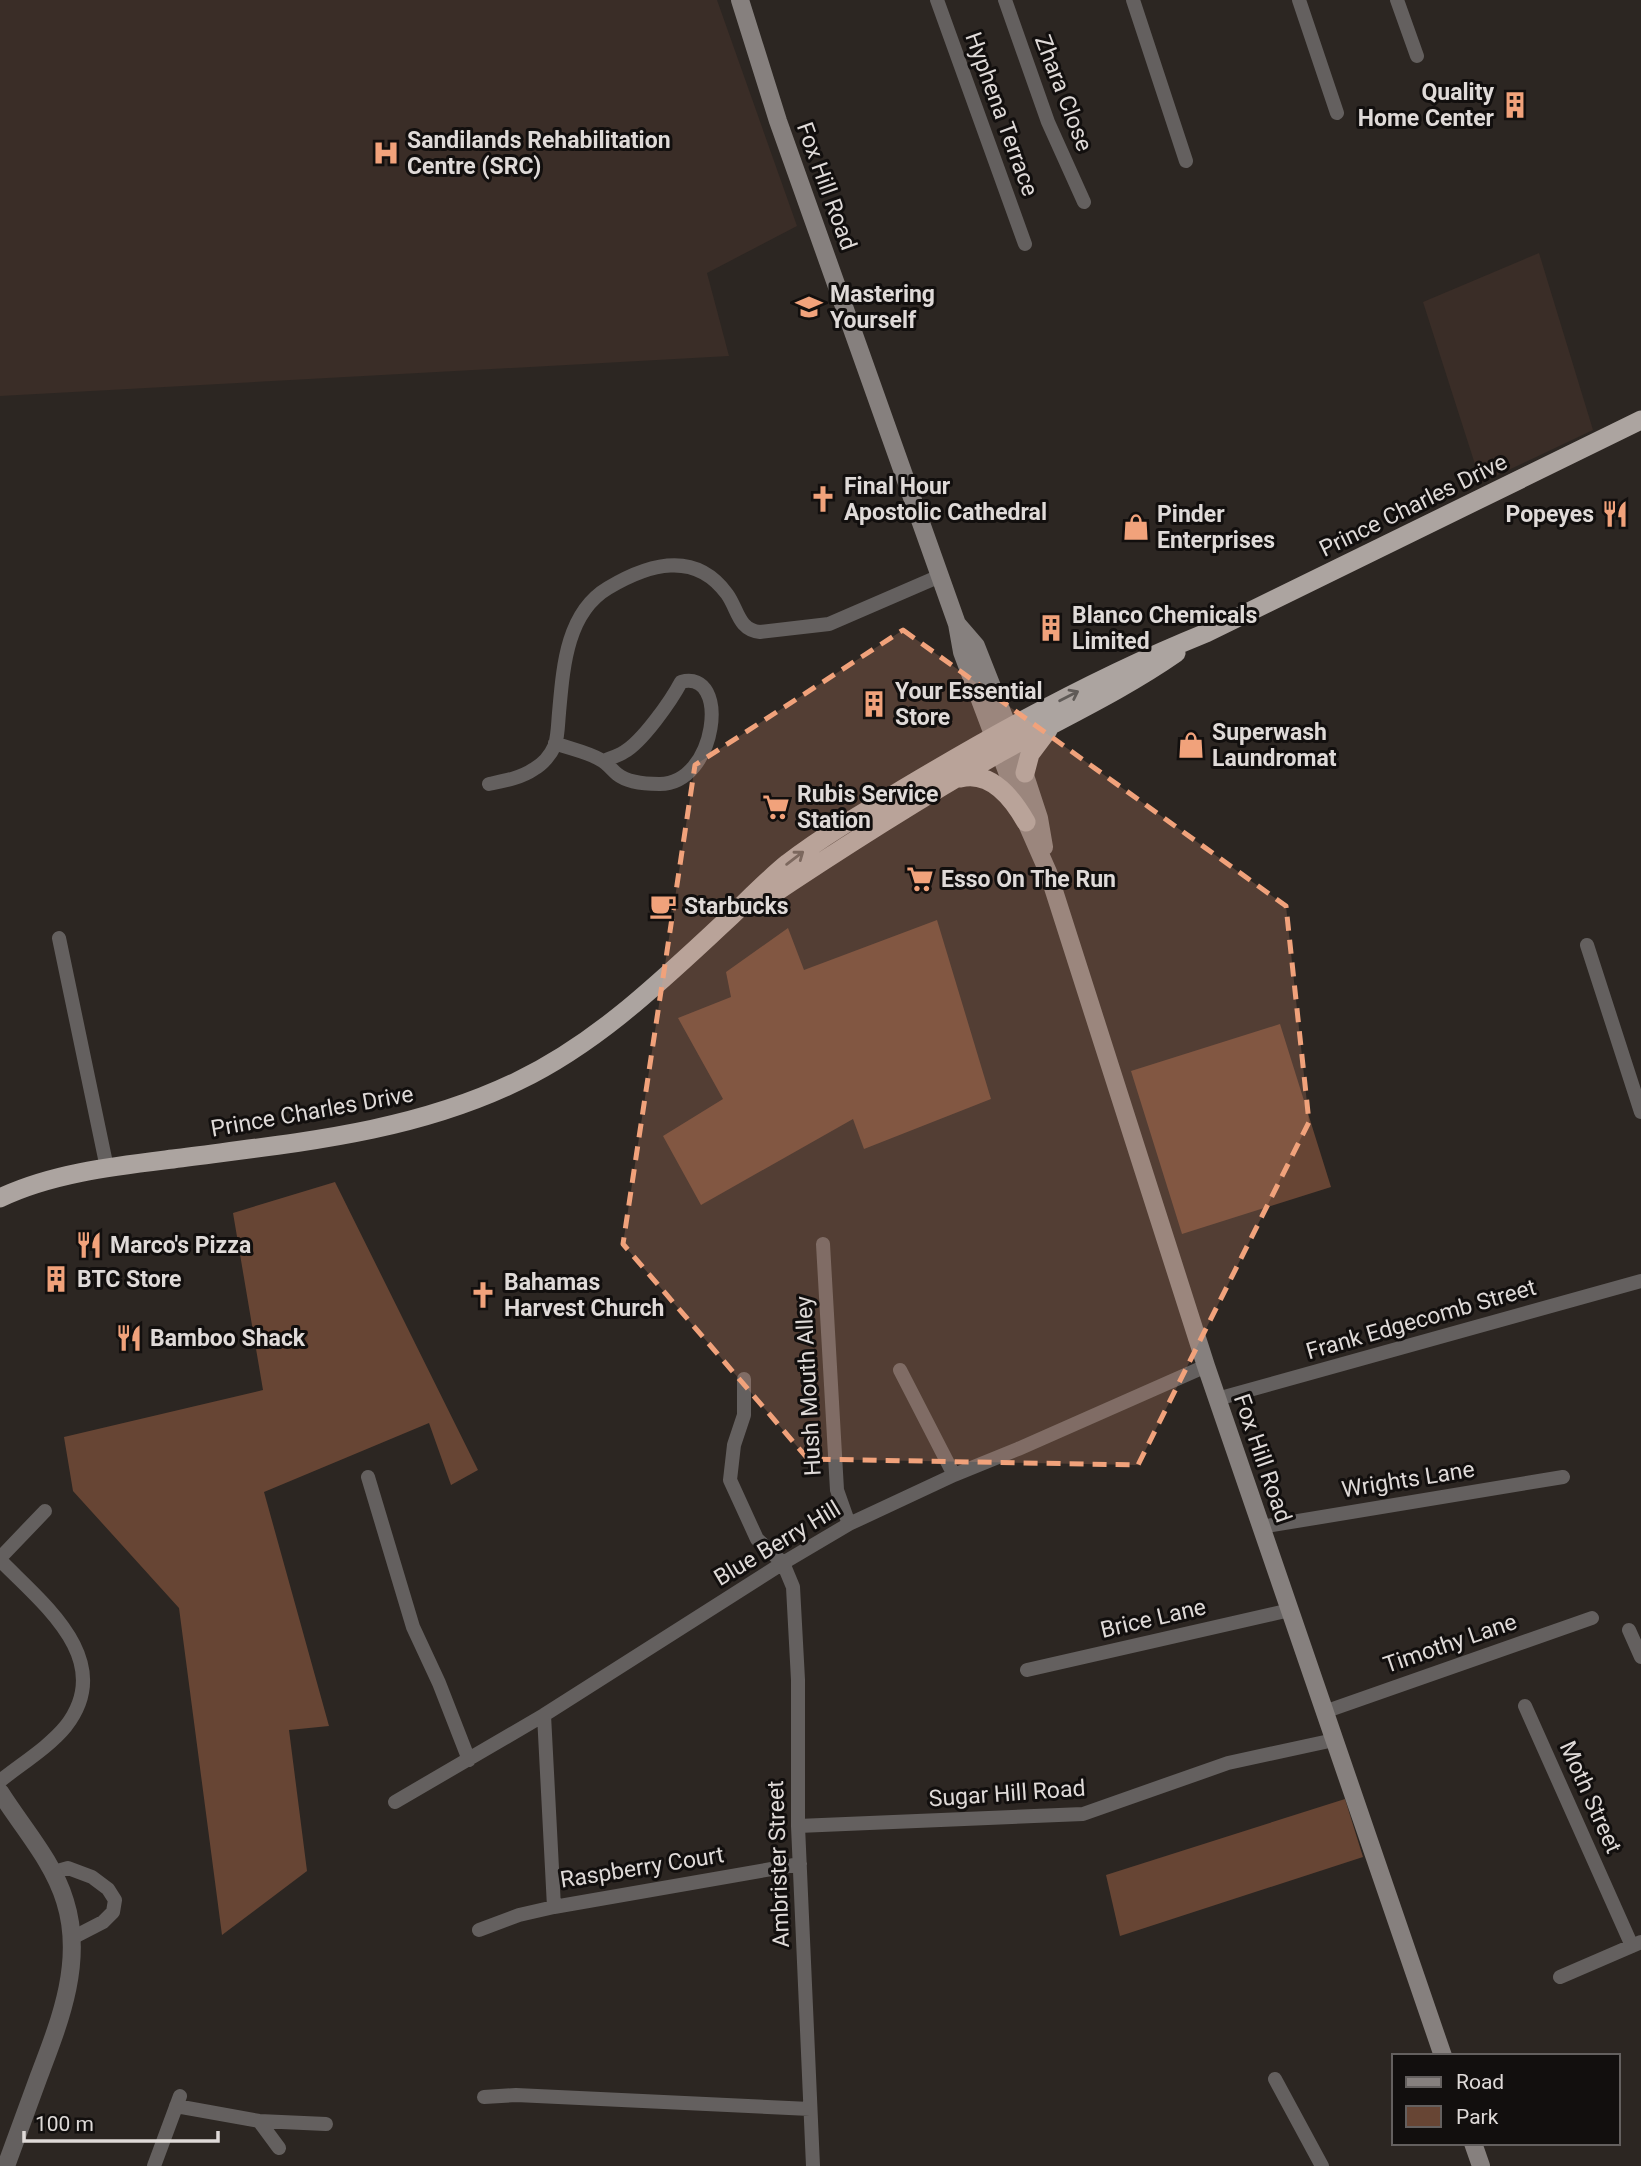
<svg xmlns="http://www.w3.org/2000/svg" width="1641" height="2166" font-family="Roboto,sans-serif">
  <style>
    .built { fill: #3a2d27 }
    .green { fill: #674534 }
    .lines { fill: none; stroke-linecap: round; stroke-linejoin: round }
    .minor { stroke: #64605f; stroke-width: 14 }
    .tertiary { stroke: #64605f; stroke-width: 18 }
    .secondary { stroke: #86807e; stroke-width: 18 }
    .trunk { stroke: #aca4a0; stroke-width: 19 }
    .oneway { stroke: #5f5a57 }
    .marked { fill: #f1a27b; fill-opacity: 0.2; stroke: #f1a27b; stroke-width: 5; stroke-dasharray: 14 9; stroke-linejoin: round }
    .labels { text-anchor: middle; stroke-width: 6; stroke-linejoin: round; paint-order: stroke }
    .poi-label { font-size: 23px; font-weight: bold; fill: #dfdad8; stroke: #120f0e; text-anchor: start }
    .street-label { font-size: 23px; fill: #dfdad8; stroke: #120f0e }
  </style>
  <rect width="100%" height="100%" fill="#2c2622"/>
  <path class="built" d="M0 0H717L797 226 707 273 729 356 0 396Z
    M1539 253 1593 430 1481 483 1423 302Z"/>
  <path class="green" d="M937 920 991 1099 864 1149 853 1119 701 1205 663 1136 723 1099 678 1018 731 997 726 972 788 928 804 970Z
    M1280 1024 1331 1187 1182 1234 1131 1071Z
    M335 1182 478 1470 451 1485 429 1423 264 1492 329 1726 289 1730 307 1871 222 1935 179 1608 73 1491 64 1437 263 1390 233 1213Z
    M1345 1799 1363 1857 1120 1936 1106 1875Z"/>
  <g class="lines">
    <path class="minor" d="M937 0 1025 244
      M1005 0 1048 122 1084 202
      M1133 0 1186 161
      M1299 0 1337 113
      M1397 0 1417 56
      M555 743C570 749 588 752 601 760 607 763 612 770 617 774 628 783 645 784 659 784 717 785 731 668 681 682 671 701 642 742 624 752 618 756 610 758 603 761
      M489 784C504 781 521 778 534 769 543 764 551 754 555 745 558 736 558 723 559 713 563 669 566 613 608 588 648 564 695 550 727 594 738 609 738 630 760 632L829 624 940 576
      M59 938 107 1168
      M1587 945 1641 1112
      M823 1244 837 1490 849 1524
      M900 1370 954 1475
      M744 1379V1415L734 1445 730 1480 757 1539 783 1563 793 1587 798 1680V1826L813 2166
      M1217 1399 1641 1281
      M368 1477 413 1627 439 1683 469 1760
      M1261 1527 1563 1477
      M0 1558 45 1511
      M0 1560C42 1603 117 1660 66 1726 49 1747 21 1764 0 1781
      M1629 1630 1641 1657
      M1027 1670 1290 1610
      M1525 1706 1632 1946
      M1324 1712 1592 1618
      M544 1715 554 1907 800 1864
      M395 1802 544 1715 783 1563 849 1524 954 1475 1018 1449 1206 1366
      M798 1826 1083 1814 1228 1763 1334 1740
      M54 1872 68 1868 92 1877 108 1889 115 1900 113 1912 103 1922 72 1938
      M479 1930 519 1915 554 1907
      M1560 1977 1641 1942
      M1275 2079 1322 2166
      M484 2097 516 2095 810 2109
      M176 2106 259 2121 326 2124
      M259 2121 279 2148
      M154 2166 180 2096"/>
    <path class="tertiary" d="M0 1792C22 1827 53 1861 65 1901 84 1961 60 2021 39 2076 28 2106 17 2136 6 2166"/>
    <path class="secondary" d="M740 0 778 121 957 624 962 652 1026 822 1048 872 1206 1366 1443 2056
      M957 624 976 646 1015 745 1039 818 1044 847
      M1473 2143 1481 2166"/>
    <path class="trunk" d="M1025 773 1030 754 1048 730
      M960 778C991 770 1013 799 1026 822
      M758 904C837 851 917 800 999 753 1058 720 1120 692 1176 653
      M0 1198C52 1173 116 1166 173 1159 291 1143 409 1134 518 1081 599 1042 662 980 728 919 748 900 767 880 788 863 830 831 875 806 920 779 1012 724 1107 673 1206 633L1641 420"/>
  </g>
  <defs><path id="oneway-shaft" d="M-6 0H5M1.5-3L5.5 0L1.5 3" fill="none" stroke-width="1.6" stroke-linecap="round" stroke-linejoin="round" transform="scale(1.75)"/></defs>
  <g class="oneway">
    <use href="#oneway-shaft" transform="translate(1069 696) rotate(-27)"/>
    <use href="#oneway-shaft" transform="translate(795 858) rotate(-37)"/>
  </g>
  <path class="marked" d="M903 630 1286 906 1309 1122 1138 1465 808 1459 623 1244 695 765Z"/>
  <defs>
    <symbol id="building-bare" viewBox="-9 -9 18 18"><path d="M-4-6H4V6H1V3H-1V6H-4ZM-2.5-4.3h1.7v1.8h-1.7ZM.8-4.3h1.7v1.8H.8ZM-2.5-1h1.7V.8h-1.7ZM.8-1h1.7V.8H.8Z" fill="#f1a27b" stroke="#120f0e" stroke-width="2.5" paint-order="stroke"/></symbol>
    <symbol id="hospital-bare" viewBox="-9 -9 18 18"><path d="M-5-5h3v3.5h4V-5h3V5h-3V1.5h-4V5h-3Z" fill="#f1a27b" stroke="#120f0e" stroke-width="2.5" paint-order="stroke"/></symbol>
    <symbol id="school-bare" viewBox="-9 -9 18 18"><path d="M0-5L7-2L0 1L-7-2ZM-4 1L0 2.5L4 1V4Q0 6-4 4Z" fill="#f1a27b" stroke="#120f0e" stroke-width="2.5" paint-order="stroke"/></symbol>
    <symbol id="church-bare" viewBox="-9 -9 18 18"><path d="M-1.2-6h2.4v3.5h3.3v2.4h-3.3V6h-2.4V-.1h-3.3v-2.4h3.3Z" fill="#f1a27b" stroke="#120f0e" stroke-width="2.5" paint-order="stroke"/></symbol>
    <symbol id="restaurant-bare" viewBox="-9 -9 18 18"><path d="M-5-6h1v4h1v-4h1v4h1v-4h1v5L-1.5 .5V6h-2V.5L-5-1ZM5-6V6H3V1.5H1.5Q1.5-4 5-6Z" fill="#f1a27b" stroke="#120f0e" stroke-width="2.5" paint-order="stroke"/></symbol>
    <symbol id="shop-bare" viewBox="-9 -9 18 18"><path d="M-5-2.5h2.3a2.7 3.5 0 0 1 5.4 0H5L5.5 6h-11ZM-1.5-2.5h3a1.5 2.3 0 0 0-3 0Z" fill="#f1a27b" stroke="#120f0e" stroke-width="2.5" paint-order="stroke"/></symbol>
    <symbol id="supermarket-bare" viewBox="-9 -9 18 18"><path d="M-6-5.5h2.5l.6 2H6L4.5 2H-2.5L-4.4-4H-6ZM-1.5 3.2a1.3 1.3 0 1 0 .1 0ZM3 3.2a1.3 1.3 0 1 0 .1 0Z" fill="#f1a27b" stroke="#120f0e" stroke-width="2.5" paint-order="stroke"/></symbol>
    <symbol id="cafe-bare" viewBox="-9 -9 18 18"><path d="M-5.5-4.5H6V0H3Q3 3.5 0 3.5H-2.5Q-5.5 3.5-5.5 0ZM3-3.2v2h1.7v-2ZM-6 4.5H4V6H-6Z" fill="#f1a27b" stroke="#120f0e" stroke-width="2.5" paint-order="stroke"/></symbol>
  </defs>
  <g fill-rule="evenodd">
    <use href="#building-bare" x="1496" y="86" width="38" height="38"/>
    <use href="#hospital-bare" x="367" y="134" width="38" height="38"/>
    <use href="#school-bare" x="790" y="288" width="38" height="38"/>
    <use href="#church-bare" x="804" y="480" width="38" height="38"/>
    <use href="#restaurant-bare" x="1596" y="495" width="38" height="38"/>
    <use href="#shop-bare" x="1117" y="508" width="38" height="38"/>
    <use href="#building-bare" x="1032" y="609" width="38" height="38"/>
    <use href="#building-bare" x="855" y="685" width="38" height="38"/>
    <use href="#shop-bare" x="1172" y="726" width="38" height="38"/>
    <use href="#supermarket-bare" x="757" y="788" width="38" height="38"/>
    <use href="#supermarket-bare" x="901" y="860" width="38" height="38"/>
    <use href="#cafe-bare" x="644" y="887" width="38" height="38"/>
    <use href="#restaurant-bare" x="70" y="1226" width="38" height="38"/>
    <use href="#building-bare" x="37" y="1260" width="38" height="38"/>
    <use href="#church-bare" x="464" y="1276" width="38" height="38"/>
    <use href="#restaurant-bare" x="110" y="1319" width="38" height="38"/>
  </g>
  <g class="labels">
    <g class="poi-label">
      <text x="1494" y="100" text-anchor="end">Quality<tspan x="1494" dy="26">Home Center</tspan></text>
      <text x="407" y="148">Sandilands Rehabilitation<tspan x="407" dy="26">Centre (SRC)</tspan></text>
      <text x="830" y="302">Mastering<tspan x="830" dy="26">Yourself</tspan></text>
      <text x="844" y="494">Final Hour<tspan x="844" dy="26">Apostolic Cathedral</tspan></text>
      <text x="1157" y="522">Pinder<tspan x="1157" dy="26">Enterprises</tspan></text>
      <text x="1594" y="522" text-anchor="end">Popeyes</text>
      <text x="1072" y="623">Blanco Chemicals<tspan x="1072" dy="26">Limited</tspan></text>
      <text x="895" y="699">Your Essential<tspan x="895" dy="26">Store</tspan></text>
      <text x="1212" y="740">Superwash<tspan x="1212" dy="26">Laundromat</tspan></text>
      <text x="797" y="802">Rubis Service<tspan x="797" dy="26">Station</tspan></text>
      <text x="941" y="887">Esso On The Run</text>
      <text x="684" y="914">Starbucks</text>
      <text x="110" y="1253">Marco's Pizza</text>
      <text x="77" y="1287">BTC Store</text>
      <text x="504" y="1290">Bahamas<tspan x="504" dy="26">Harvest Church</tspan></text>
      <text x="150" y="1346">Bamboo Shack</text>
    </g>
    <g class="street-label">
      <text transform="translate(1064 93) rotate(69)" y="8">Zhara Close</text>
      <text transform="translate(1002 114) rotate(70)" y="8">Hyphena Terrace</text>
      <text transform="translate(827 186) rotate(70)" y="8">Fox Hill Road</text>
      <text transform="translate(1413 505) rotate(-26)" y="8">Prince Charles Drive</text>
      <text transform="translate(312 1111) rotate(-10)" y="8">Prince Charles Drive</text>
      <text transform="translate(1421 1319) rotate(-16)" y="8">Frank Edgecomb Street</text>
      <text transform="translate(808 1386) rotate(-93)" y="8">Hush Mouth Alley</text>
      <text transform="translate(1263 1458) rotate(71)" y="8">Fox Hill Road</text>
      <text transform="translate(1408 1479) rotate(-9)" y="8">Wrights Lane</text>
      <text transform="translate(777 1543) rotate(-31)" y="8">Blue Berry Hill</text>
      <text transform="translate(1153 1618) rotate(-13)" y="8">Brice Lane</text>
      <text transform="translate(1450 1643) rotate(-19)" y="8">Timothy Lane</text>
      <text transform="translate(1007 1793) rotate(-4)" y="8">Sugar Hill Road</text>
      <text transform="translate(1591 1797) rotate(66)" y="8">Moth Street</text>
      <text transform="translate(778 1864) rotate(-92)" y="8">Ambrister Street</text>
      <text transform="translate(642 1867) rotate(-9)" y="8">Raspberry Court</text>
    </g>
  </g>
  <rect x="1392" y="2054" width="228" height="91" fill="#120f0e" stroke="#64605f" stroke-width="2"/>
  <rect x="1406" y="2077" width="35" height="10" fill="#86807e" stroke="#64605f" stroke-width="2"/>
  <text x="1456" y="2089" font-size="21" fill="#dfdad8">Road</text>
  <rect x="1406" y="2106" width="35" height="21" fill="#674534" stroke="#64605f" stroke-width="2"/>
  <text x="1456" y="2124" font-size="21" fill="#dfdad8">Park</text>
  <path d="M24 2131v10h194v-10" fill="none" stroke="#dfdad8" stroke-width="3.5"/>
  <text x="35" y="2131" font-size="21" fill="#dfdad8" stroke="#120f0e" stroke-width="5" paint-order="stroke">100 m</text>
</svg>
